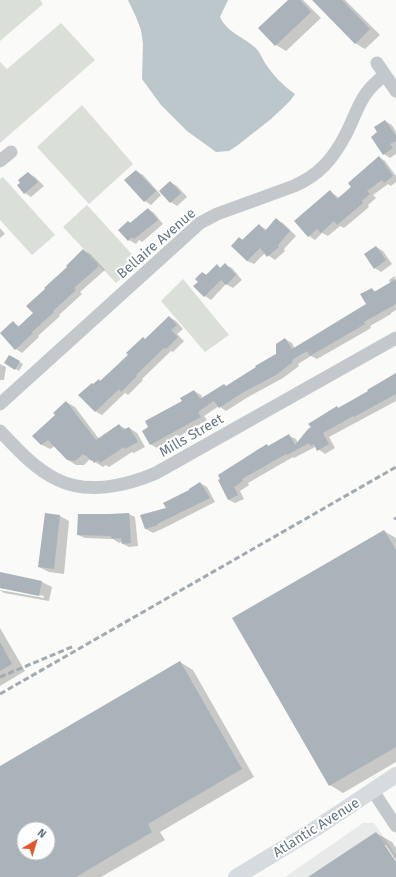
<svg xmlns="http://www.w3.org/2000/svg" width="396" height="877" font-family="'Fira Sans',sans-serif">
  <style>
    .built { fill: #e8e9e9 }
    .green { fill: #dadfd7 }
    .water { fill: #bbc7cb }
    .shadow { fill: #0003; fill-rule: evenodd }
    .building { fill: #aab3b9; fill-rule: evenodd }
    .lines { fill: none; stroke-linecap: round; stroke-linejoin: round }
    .minor { stroke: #c3c8cc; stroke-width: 13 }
    .major { stroke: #d6dbdf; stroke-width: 16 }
    .rail { stroke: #a2aab0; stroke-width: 3; stroke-dasharray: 6 3; stroke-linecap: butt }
    .labels { text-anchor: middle; stroke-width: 4; stroke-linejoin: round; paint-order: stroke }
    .street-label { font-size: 14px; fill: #657683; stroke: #fff }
  </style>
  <rect width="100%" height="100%" fill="#fafaf8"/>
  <path class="built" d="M363 823H374L396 855V877H285Z"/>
  <path class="green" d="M0 0H40L43 4 0 41Z
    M61 23 95 60 0 143V62L7 69Z
    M82 105 133 164 89 204 37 147Z
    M3 177 55 235 32 255 0 220V179Z
    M87 205 139 262 116 283 63 227Z
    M183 279 229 335 205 352 161 301Z"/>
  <path class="water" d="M128 0H228L220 17C226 31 241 36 252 45 259 50 261 56 265 63 273 75 283 86 295 94L290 101 271 119 238 145 229 151 216 152 187 131 161 105 142 79 143 44 141 30 136 17Z"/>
  <path class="shadow" d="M289 0H303L321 18 286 51 276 45 259 28Z
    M319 0H345L380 35 365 49 355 43Z
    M385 121 392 125 396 132V154L390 158 384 154 379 133Z
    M379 157 385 161 396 176V182L391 186 388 184 373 195 376 198 368 205 369 207 344 228 340 226 328 236 322 233 315 240 309 236 330 191 339 198 352 187Z
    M136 171 143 175 161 195 151 205 145 201Z
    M28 173 35 177 44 186 31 197 25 193Z
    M170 182 177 186 187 197 177 206 171 202Z
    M148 209 154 213 163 224 142 242 139 240 136 244 129 240V222L131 223Z
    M276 220 283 223 296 236 284 249 285 251 275 260 265 253 254 264 247 261 232 246 240 238 243 240 259 225 267 230Z
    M0 228 5 234 0 238Z
    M376 247 383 251 392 264 381 272 375 268Z
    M83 250 90 254 105 270 80 292 82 294 59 315 60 316 38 336 39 337 22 353 16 349 1 333 13 322 20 327 34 313 68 267Z
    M225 265 232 268 242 280 233 288 226 284 211 300 205 296 200 282 203 273 207 275 217 266 221 268Z
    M395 276 396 310 391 313V314L370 326 371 328 366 331 317 359 311 356 298 364 299 366 283 378 248 397 226 411 219 406 204 416 207 420 180 436 178 435 157 448 150 444 183 401 194 391 201 395 203 399 227 387 277 354 285 339 292 343 295 349 367 305 372 289 376 292 391 284 389 280Z
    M169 317 176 321 183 329 177 334 184 341 173 352 171 351 142 379 143 380 128 395 125 393 102 415 95 411 94 385 101 381Z
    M10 356 23 364 19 371 6 363Z
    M0 364 6 367 4 380H0Z
    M396 373V401L329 437 335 448 325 454 315 447 294 458 293 457 248 483 249 485 240 491 244 499 235 503 229 500 219 480 267 445 269 447 289 436 296 439 298 443 337 407 339 409 370 392Z
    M66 402 75 407 99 439 119 425 126 429 129 428 137 433 145 447 134 453 132 452 109 467 106 465 103 467 90 459 84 465H76L68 460 55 446 50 449 42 445 34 436 56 415Z
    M200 483 207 487 215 502 164 528 153 533 146 529 142 516 167 508Z
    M129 514 135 517 138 546 129 547 123 544V542L119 543 113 539 85 538 78 535Z
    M60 516 69 521 64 574 49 572 39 567Z
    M384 531 396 538V762L343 793 330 785Z
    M0 573 42 582 52 587 49 601 4 593 0 590 44 598V596L0 588Z
    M0 628 25 671 0 686Z
    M180 662 193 670 254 777 160 832 165 840 101 877H0V767ZM24 829H48V853H24Z
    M376 833 392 842 396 848V860L386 845H383L396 863V877H310Z"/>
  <path class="building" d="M288 0H300L311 12 275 46 258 28Z
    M312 0H342L370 29 355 44Z
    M385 120 396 136V141L390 144 393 148 383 155 371 137 377 132 374 127Z
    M379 156 393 176 384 183 382 180 367 191 370 194 362 201 363 203 337 225 334 221 321 233 317 229 308 237 294 221 330 190 337 199 351 187 348 183Z
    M136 170 156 191 144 202 124 180Z
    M28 172 38 182 24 194 17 185 20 183 18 180Z
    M170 181 181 193 170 203 159 191Z
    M148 208 158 220 134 239 132 237 128 241 118 230 128 221 130 223Z
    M276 218 290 231 278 245 279 247 267 257 260 248 247 261 231 246 239 237 242 240 259 224 265 231Z
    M376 246 386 260 374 269 364 254Z
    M83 249 99 266 74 288 76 290 53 311 54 312 32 332 33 333 15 350 0 333 13 321 18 327 33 313 26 306 45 289 44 288 67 267 66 266Z
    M225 263 236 275 226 285 221 280 204 297 193 286 198 282 195 279 202 272 206 275 217 264 220 268Z
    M396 279V304L364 322 365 324 360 327 310 356 307 351 292 360 293 362 276 375 242 393 219 408 214 401 198 412 201 417 150 445 142 431 148 427 145 421 182 401 180 398 194 390 200 399 224 384 226 386 256 367 255 366 276 354V344L285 338 292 349 366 304 360 294 372 288 374 292Z
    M169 316 177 325 171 330 178 337 166 349 164 348 136 375 137 376 121 392 119 389 95 412 78 395 92 383 93 384 99 379 100 381 128 355 126 353 143 337 145 339Z
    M9 355 20 361 15 370 4 363Z
    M396 373V394L354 417 353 416 323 433 329 444 317 451 314 444 311 446 309 443 287 455 286 454 242 479 243 481 234 487 238 495 228 500 218 480 220 479 218 475 257 450 267 444 268 446 289 434 295 445 308 429 311 427 308 424 337 406 338 408 354 399 368 391 367 390Z
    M66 401 96 440 119 424 123 430 129 427 138 442 125 449 124 447 100 463 98 460 94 463 92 460 91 461 86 455 85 456 83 454 75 461 67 460 48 440 41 445 32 436 55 415 53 413Z
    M200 482 210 498 157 524 158 525 145 529 140 515 166 508 163 503 189 490V489Z
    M45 513 60 515 54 569 38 567Z
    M129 513 131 543 122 544 121 538 112 539 111 536 77 535 78 514H109Z
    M384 530 396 550V747L329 786 232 618Z
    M0 572 42 581 39 596 0 588Z
    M0 642 12 664 0 671Z
    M180 661 242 769 148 824 152 832 76 877H0V766ZM24 829H48V853H24Z
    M376 832 396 862V877H308Z"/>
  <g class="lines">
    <path class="minor" d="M377 63 396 91
      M0 161 11 152
      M0 404 200 223 217 214 294 186C319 175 332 160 345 136 359 109 359 94 385 75
      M0 431C17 449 34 468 56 479 87 495 126 486 156 473L396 338
      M373 791 396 826"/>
    <path class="major" d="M236 877 315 829 396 775"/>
    <path class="rail" d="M394 519 396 518
      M0 677 74 646
      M0 694 396 467"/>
  </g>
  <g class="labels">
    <g class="street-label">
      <text transform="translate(156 243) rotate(-41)" y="5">Bellaire Avenue</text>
      <text transform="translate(191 435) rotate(-30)" y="5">Mills Street</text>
      <text transform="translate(316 827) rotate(-32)" y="5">Atlantic Avenue</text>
    </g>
  </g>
  <g transform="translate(36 841) rotate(38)"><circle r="19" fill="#ffffff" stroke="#c1c8cd"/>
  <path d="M0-3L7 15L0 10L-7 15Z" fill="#e4572e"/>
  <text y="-6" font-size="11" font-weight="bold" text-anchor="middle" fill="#657683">N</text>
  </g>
</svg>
